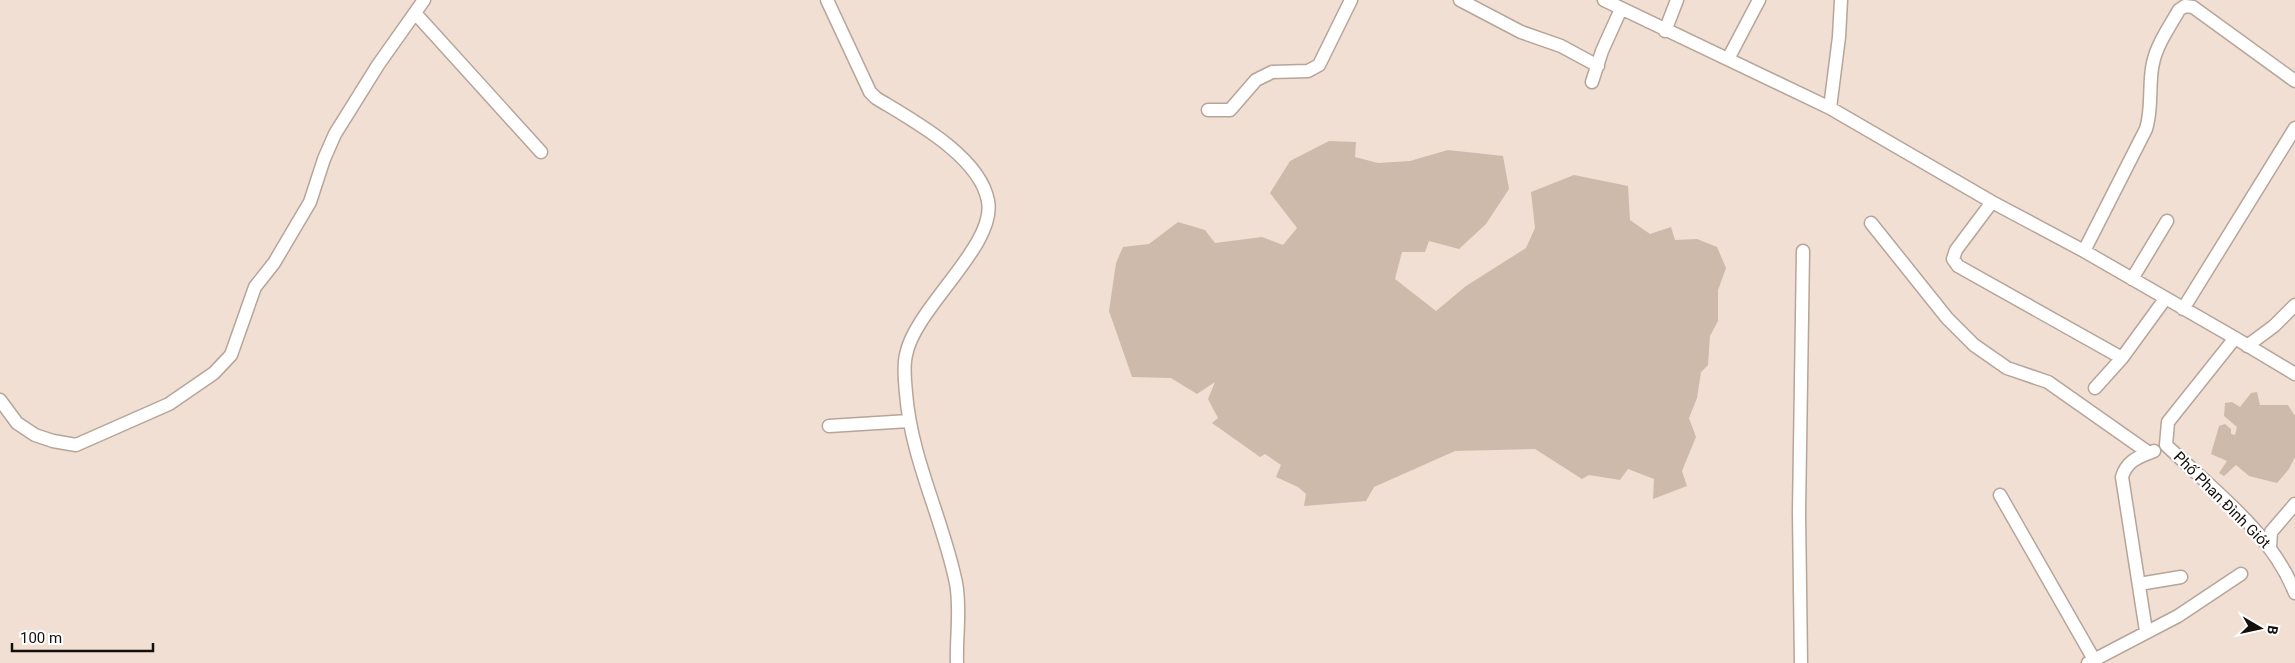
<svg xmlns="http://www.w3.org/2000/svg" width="2295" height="663" font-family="Roboto,sans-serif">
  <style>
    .green { fill: #cebaaa }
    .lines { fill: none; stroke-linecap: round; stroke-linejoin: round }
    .minor-casing { stroke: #b6a599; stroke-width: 15 }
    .minor { stroke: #fff; stroke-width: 12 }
    .labels { text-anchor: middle; stroke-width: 4.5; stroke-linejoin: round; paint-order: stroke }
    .street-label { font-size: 15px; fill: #16100c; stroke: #fff }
  </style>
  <rect width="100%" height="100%" fill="#f0dfd2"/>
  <path class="green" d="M1329 141 1356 142 1355 157 1378 163 1410 161 1448 150 1503 156 1509 189 1486 224 1459 249 1429 241 1425 252H1402L1395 279 1436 311 1466 286 1526 248 1535 228 1531 192 1574 175 1628 186 1630 220 1650 234 1671 227 1675 240 1697 239 1717 247 1726 268 1718 290V321L1710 336 1708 365 1701 372 1697 398 1689 418 1696 437 1682 471 1687 486 1653 499 1654 479 1628 469 1620 480 1589 475 1582 479 1535 449 1455 451 1374 487 1366 501 1304 506 1306 494 1298 487 1276 477 1281 465 1265 454 1260 457 1212 423 1218 418 1208 399 1215 382 1197 394 1171 378 1132 377 1109 311 1116 263 1123 247 1149 244 1178 222 1205 230 1215 243 1262 237 1283 245 1297 228 1270 193 1290 161Z
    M2257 392 2260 405H2288L2295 416V457L2289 469 2277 483 2249 476 2236 465 2224 476 2219 473 2227 461 2211 454 2219 426 2225 424 2231 429V434L2235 435 2237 427 2224 416 2225 403 2232 402 2240 407 2251 393Z"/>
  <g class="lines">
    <defs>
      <path id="minor" d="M827 0 870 92 876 98C912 120 980 156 988 201 997 245 914 309 906 355 903 367 905 381 906 393 911 459 943 519 956 583 961 609 956 637 957 663
        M1460 0 1521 32 1561 46 1598 66
        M1604 0 1830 108 1992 202 2084 251 2235 338 2295 374
        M415 13 541 152
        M1665 31 1677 0
        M1728 59 1759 0
        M1592 82 1602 51 1621 9
        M1830 108 1839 37 1841 0
        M1208 110H1230L1256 80 1272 72 1308 71 1319 65 1351 0
        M1992 202 1956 250 1953 259 1958 266 2122 358 2165 299
        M1871 223 1947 318 1974 345 2007 368 2048 382 2149 453
        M2084 251 2146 129C2153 107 2148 85 2153 63 2157 44 2170 26 2179 10L2185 6 2193 7 2295 81
        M2132 279 2167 221
        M2183 309 2295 128
        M2235 338 2168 422 2166 445C2212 489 2271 532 2295 593
        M2247 346 2274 326 2295 305
        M2095 388 2122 358
        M0 400 17 423 35 435 53 441 76 445 169 404 214 373 231 355 255 287 274 263 310 202 324 159 335 134 378 65 424 0
        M829 426 909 421
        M2000 495 2096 663
        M2270 547 2271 532 2295 504
        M2139 584 2181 577
        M2146 631 2122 477C2127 460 2139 457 2154 451
        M1801 663 1799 513 1803 251
        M2088 663 2178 616 2241 574"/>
    </defs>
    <use href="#minor" class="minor-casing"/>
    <use href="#minor" class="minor"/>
  </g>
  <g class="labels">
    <g class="street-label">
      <text transform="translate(2222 500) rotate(45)" y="5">Phố Phan Đình Giót</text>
    </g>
  </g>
  <g transform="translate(2260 628) rotate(99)" stroke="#ffffff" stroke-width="4" paint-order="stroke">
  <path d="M0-4L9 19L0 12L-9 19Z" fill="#16100c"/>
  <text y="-8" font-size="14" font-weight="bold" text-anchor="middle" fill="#16100c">B</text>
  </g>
  <path d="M12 643v8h141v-8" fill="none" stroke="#16100c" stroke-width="2.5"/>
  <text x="20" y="643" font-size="15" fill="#16100c" stroke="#ffffff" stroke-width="4" paint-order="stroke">100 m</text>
</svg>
